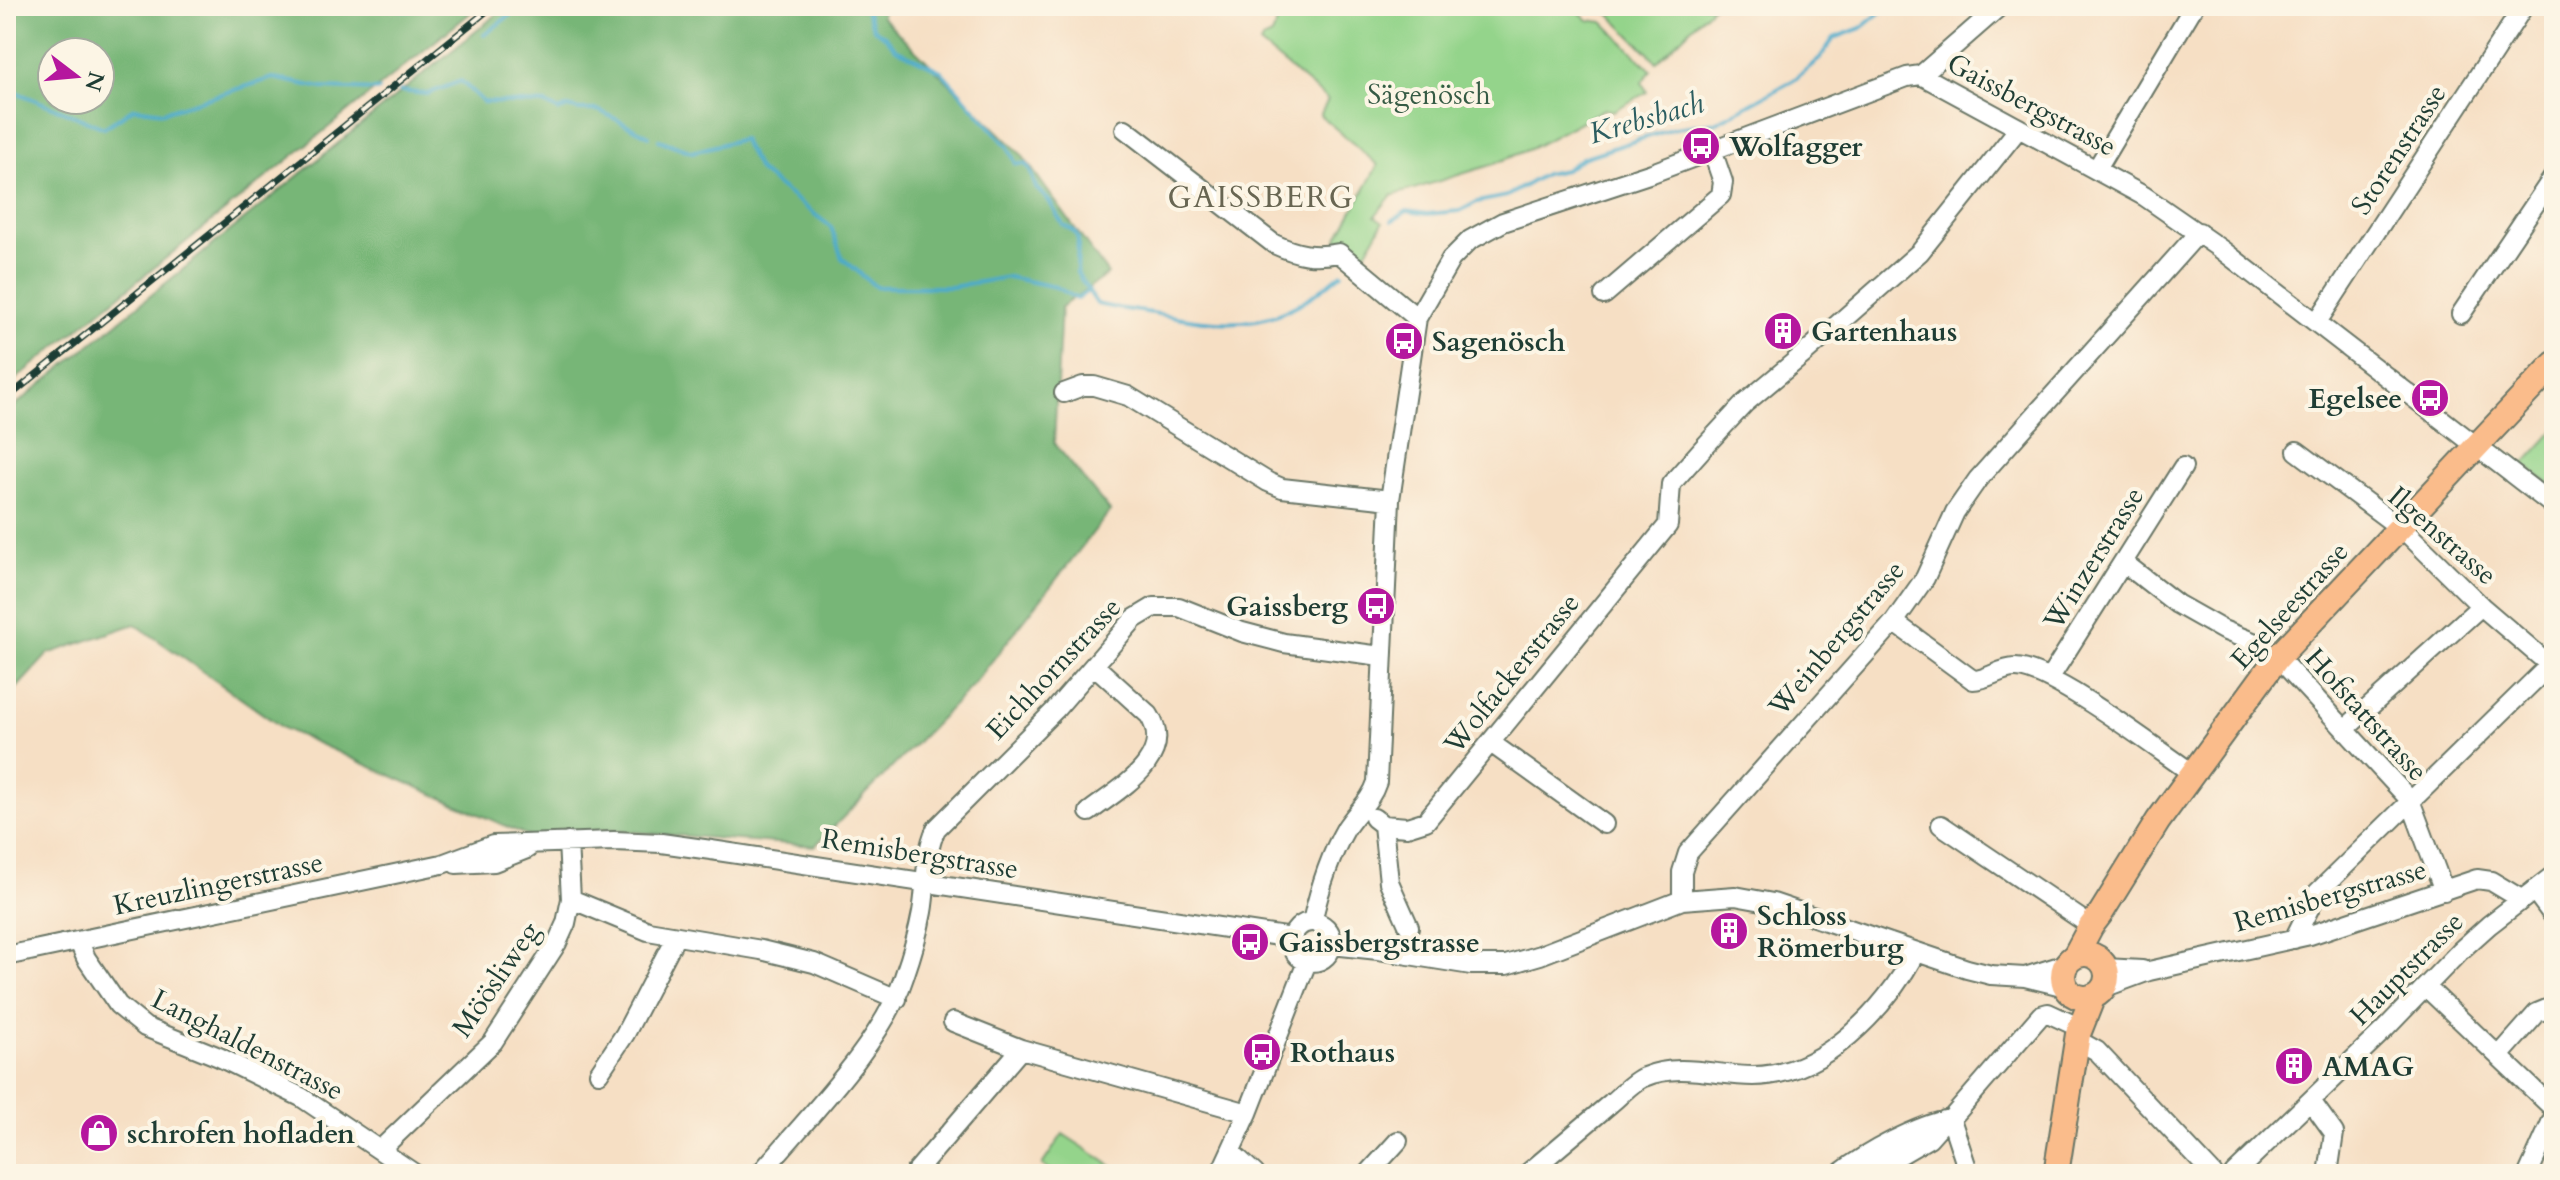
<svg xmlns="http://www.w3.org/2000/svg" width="2560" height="1180" font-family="Cardo,serif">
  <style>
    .green { fill: #94d48b; stroke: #5a8860; stroke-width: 2 }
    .forest { fill: #77b677; stroke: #4b7a56; stroke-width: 2; fill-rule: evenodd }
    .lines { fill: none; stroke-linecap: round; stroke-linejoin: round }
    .stream { stroke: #4baaca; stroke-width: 4 }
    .minor-casing { stroke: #6a7666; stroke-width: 22 }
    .major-casing { stroke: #6a7666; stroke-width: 28 }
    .minor { stroke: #fff; stroke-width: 18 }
    .major { stroke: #fabc8b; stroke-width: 24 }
    .rail-casing { stroke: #1f3d34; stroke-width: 7 }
    .rail { stroke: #fcf5e5; stroke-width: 4; stroke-dasharray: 12; stroke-linecap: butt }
    .labels { text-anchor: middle; stroke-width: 8; stroke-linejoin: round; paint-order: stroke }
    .park-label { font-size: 28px; fill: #365b45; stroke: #fcf5e5 }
    .street-label { font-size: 28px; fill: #1f3d34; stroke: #fcf5e5 }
    .poi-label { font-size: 28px; font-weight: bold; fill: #1f3d34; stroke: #fcf5e5; text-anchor: start }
    .water-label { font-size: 30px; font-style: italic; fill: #2c5e61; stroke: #fcf5e5 }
    .neighbourhood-label { font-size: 30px; letter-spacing: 2px; fill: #686652; stroke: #fcf5e5 }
  </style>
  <rect width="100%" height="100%" fill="#fcf5e5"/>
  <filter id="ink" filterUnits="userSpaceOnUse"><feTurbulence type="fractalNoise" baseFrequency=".0125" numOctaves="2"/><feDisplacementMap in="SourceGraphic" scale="16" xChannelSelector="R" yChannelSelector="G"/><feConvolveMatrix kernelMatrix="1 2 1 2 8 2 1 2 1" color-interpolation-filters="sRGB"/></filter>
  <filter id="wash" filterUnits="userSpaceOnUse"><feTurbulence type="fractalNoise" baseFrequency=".006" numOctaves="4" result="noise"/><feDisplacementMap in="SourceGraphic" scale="32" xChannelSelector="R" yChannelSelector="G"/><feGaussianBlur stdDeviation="1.8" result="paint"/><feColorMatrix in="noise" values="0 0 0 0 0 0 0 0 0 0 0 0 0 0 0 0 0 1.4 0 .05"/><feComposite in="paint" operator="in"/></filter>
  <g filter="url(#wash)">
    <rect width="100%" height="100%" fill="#f6dfc4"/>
    <path class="green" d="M1284 6H1573L1588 20 1603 22 1651 70 1642 82 1647 92 1613 111 1604 109 1532 148 1494 164 1391 196 1375 216 1383 222 1366 253 1337 239 1378 165 1320 115 1328 100 1260 44 1263 39 1272 35Z
      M1587 6H1713L1657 62 1607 12 1592 11Z
      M2554 431V488L2524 464Z
      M1063 1134 1124 1174H1055L1042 1165Z"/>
    <path class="forest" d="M6 6H479L6 387ZM52 52H100V100H52Z
      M507 6H886L881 16 1021 154 1108 274 1061 307 1054 443 1110 511 973 685 815 846 608 830 533 838 283 728 135 624 48 654 6 700V413Z"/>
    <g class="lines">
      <path class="stream" d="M398 6C406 14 413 10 422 6
        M460 6 464 10
        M864 6 874 29 886 37 896 49 941 71 1008 147 1016 164H1025L1029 168 1036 188 1049 201 1063 225 1074 231 1078 239 1077 273 1097 304C1116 309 1138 310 1158 314 1240 329 1276 329 1342 273
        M484 35 522 6
        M6 88 104 128 134 108 163 112 273 78 322 88 379 90
        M400 91 427 94 461 81 483 102 546 104 559 111 568 107 580 110H598L649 136
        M659 140 692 152 742 139 759 171 831 227 842 258 876 287H952L1008 277 1056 287 1077 299 1089 290
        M1392 221 1407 211 1427 214 1460 211 1477 202 1507 196 1545 174 1565 170 1582 158 1675 128 1717 122 1794 80 1820 58 1834 38 1861 28 1888 6"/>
    </g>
  </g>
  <g filter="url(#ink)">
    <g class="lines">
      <defs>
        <path id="minor" d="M1921 75 2000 6
          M1125 129 1274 244C1298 255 1314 258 1339 253L1417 318
          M2096 170 2194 6
          M1604 295 1721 195 1723 182 1712 150
          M2461 314 2554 176
          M2317 322 2524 6
          M1064 393 1083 386H1094L1128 396 1268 482 1282 488 1390 500
          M2297 451 2407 533 2481 606 2550 665
          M2123 562 2177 604 2223 630 2253 642 2285 665 2410 800 2444 891
          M1894 622 1973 680C1988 680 2000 668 2015 668 2050 667 2158 750 2192 773
          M2049 679 2183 467
          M2345 729 2481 606
          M1491 743 1604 824
          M1089 812C1117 790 1177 758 1149 715L1095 666
          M1374 818 1383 825 1389 882 1409 927
          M1383 825 1407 827 1426 821 1668 525 1671 484 1704 447 1745 403 1805 353 1920 252 2019 128
          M1941 825 2091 926
          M456 864 494 862 527 849
          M2534 890 2554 917
          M571 899 648 931 761 950 814 963 897 999
          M1682 900V872L1688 853 1894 622 1925 578 1955 512 1978 479 2199 232
          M1292 942a20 20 0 1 1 40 0a20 20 0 1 1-40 0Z
          M1312 922C1319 891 1330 856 1346 828 1357 811 1371 801 1377 782L1390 500 1417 318 1451 259 1470 240 1503 222 1652 173 1907 77 1921 75 2144 196 2222 250 2554 506
          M2294 939 2317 893 2554 661
          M79 942 86 958 118 1005 145 1027 219 1057 301 1097 415 1174
          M1332 945 1378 950 1471 965H1506L1540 955 1682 900 1735 896 1773 903 1967 969 1991 975 2025 977 2066 987
          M6 956 442 864 493 845 614 841 661 843 711 850 1292 938
          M2105 968 2142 970
          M2025 977 2066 964
          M2426 987 2554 1109
          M2103 988 2149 971 2310 935 2477 879 2491 881 2521 899
          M953 1022 1021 1049 1248 1113
          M2077 1040 2097 1051 2213 1174
          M2499 1056 2537 1013 2554 1006
          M599 1073 625 1034 676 936
          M2311 1101 2334 1133 2328 1174
          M381 1149 493 1042 557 943 566 923 571 899 568 842
          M1232 1153 1255 1174
          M760 1174C805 1120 883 1043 904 977 911 957 918 934 922 912 927 884 924 855 936 829L1055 710 1134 619 1154 607H1179L1242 632 1284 643 1381 656
          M914 1174 1021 1049
          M1220 1174 1248 1113 1307 962
          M1368 1174 1398 1141
          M1527 1174C1555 1150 1583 1127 1611 1103 1621 1095 1633 1081 1644 1077 1680 1062 1717 1076 1753 1076 1824 1076 1885 1009 1916 952
          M1839 1174C1866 1153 1917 1125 1951 1119
          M1867 1174 1929 1138 1945 1120
          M1969 1174 1951 1119 2041 1015 2048 1013 2076 1026
          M2234 1174 2385 1029 2460 951 2489 925 2554 875
          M2528 1174 2554 1116"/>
        <path id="major" d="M2063 976a22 22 0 1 1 44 0a22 22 0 1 1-44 0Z
          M2075 956 2091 926 2101 913 2158 821 2277 658 2554 364
          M2056 1174 2078 1034 2093 996"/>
      </defs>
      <use href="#minor" class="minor-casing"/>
      <use href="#major" class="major-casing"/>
      <use href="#minor" class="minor"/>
      <use href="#major" class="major"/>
      <defs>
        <path id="rail" d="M6 399 493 6"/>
      </defs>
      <use href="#rail" class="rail-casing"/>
      <use href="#rail" class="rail"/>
    </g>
  </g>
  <defs>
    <symbol id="bus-disc" viewBox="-11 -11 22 22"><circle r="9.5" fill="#b5179e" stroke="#fcf5e5"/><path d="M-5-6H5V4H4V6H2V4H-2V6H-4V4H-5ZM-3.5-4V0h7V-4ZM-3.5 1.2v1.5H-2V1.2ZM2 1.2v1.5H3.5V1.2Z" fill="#fff"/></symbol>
    <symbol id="building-disc" viewBox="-11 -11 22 22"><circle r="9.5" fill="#b5179e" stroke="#fcf5e5"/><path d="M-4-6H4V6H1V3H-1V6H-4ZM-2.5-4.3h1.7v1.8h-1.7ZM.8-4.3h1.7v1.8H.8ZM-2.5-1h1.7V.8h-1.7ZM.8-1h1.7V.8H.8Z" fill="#fff"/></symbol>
    <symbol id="shop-disc" viewBox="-11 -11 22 22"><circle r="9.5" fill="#b5179e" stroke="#fcf5e5"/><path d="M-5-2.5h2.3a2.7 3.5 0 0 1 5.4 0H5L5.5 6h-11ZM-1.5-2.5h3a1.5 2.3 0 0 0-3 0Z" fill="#fff"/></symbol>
  </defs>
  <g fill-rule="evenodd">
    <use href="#bus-disc" x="1679" y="124" width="44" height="44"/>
    <use href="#building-disc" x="1761" y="309" width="44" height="44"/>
    <use href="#bus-disc" x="1382" y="319" width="44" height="44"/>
    <use href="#bus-disc" x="2408" y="376" width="44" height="44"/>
    <use href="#bus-disc" x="1354" y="584" width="44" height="44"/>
    <use href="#building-disc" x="1707" y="909" width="44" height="44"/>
    <use href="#bus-disc" x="1228" y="920" width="44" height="44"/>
    <use href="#bus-disc" x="1240" y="1030" width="44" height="44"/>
    <use href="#building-disc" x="2272" y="1044" width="44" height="44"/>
    <use href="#shop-disc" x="77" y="1111" width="44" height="44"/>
  </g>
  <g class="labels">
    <g class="park-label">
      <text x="1429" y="104">Sägenösch</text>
    </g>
    <g class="street-label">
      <text transform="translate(2032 104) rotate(28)" y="10">Gaissbergstrasse</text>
      <text transform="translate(2398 149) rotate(-57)" y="10">Storenstrasse</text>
      <text transform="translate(2443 535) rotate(41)" y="10">Ilgenstrasse</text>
      <text transform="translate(2093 558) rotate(-58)" y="10">Winzerstrasse</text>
      <text transform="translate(2289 605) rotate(-48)" y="10">Egelseestrasse</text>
      <text transform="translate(1836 638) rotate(-50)" y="10">Weinbergstrasse</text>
      <text transform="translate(1053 668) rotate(-47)" y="10">Eichhornstrasse</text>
      <text transform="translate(1511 673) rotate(-51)" y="10">Wolfackerstrasse</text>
      <text transform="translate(2367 714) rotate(48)" y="10">Hofstattstrasse</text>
      <text transform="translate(920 853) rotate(9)" y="10">Remisbergstrasse</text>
      <text transform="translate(218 883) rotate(-12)" y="10">Kreuzlingerstrasse</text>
      <text transform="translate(2330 895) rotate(-16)" y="10">Remisbergstrasse</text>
      <text transform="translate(2406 968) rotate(-45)" y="10">Hauptstrasse</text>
      <text transform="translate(495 979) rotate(-56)" y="10">Möösliweg</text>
      <text transform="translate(248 1044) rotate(27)" y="10">Langhaldenstrasse</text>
    </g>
    <g class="poi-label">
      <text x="1729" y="156">Wolfagger</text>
      <text x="1811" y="341">Gartenhaus</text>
      <text x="1432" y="351">Sagenösch</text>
      <text x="2402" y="408" text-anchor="end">Egelsee</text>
      <text x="1348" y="616" text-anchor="end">Gaissberg</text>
      <text x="1757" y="925">Schloss<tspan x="1757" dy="32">Römerburg</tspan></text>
      <text x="1278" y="952">Gaissbergstrasse</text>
      <text x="1290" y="1062">Rothaus</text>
      <text x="2322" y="1076">AMAG</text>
      <text x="127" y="1143">schrofen hofladen</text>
    </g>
    <g class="water-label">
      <text transform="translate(1646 118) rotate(-16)" y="10">Krebsbach</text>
    </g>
    <g class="neighbourhood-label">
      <text x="1261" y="207">GAISSBERG</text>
    </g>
  </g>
  <rect width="2560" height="1180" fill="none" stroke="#fcf5e5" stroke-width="32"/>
  <g transform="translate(76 76) rotate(106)"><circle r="38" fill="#fcf5e5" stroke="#a4ab9e" stroke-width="2"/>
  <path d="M0-6L14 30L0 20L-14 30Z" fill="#b5179e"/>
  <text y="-12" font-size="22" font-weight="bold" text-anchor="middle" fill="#1f3d34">N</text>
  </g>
</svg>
